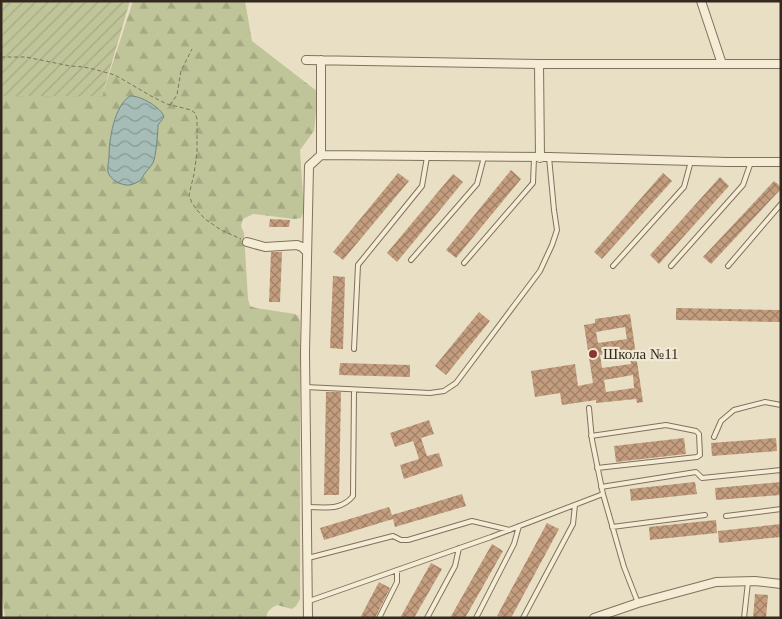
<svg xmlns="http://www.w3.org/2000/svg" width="782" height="619" font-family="Georgia,serif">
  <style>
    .forest { fill: url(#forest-firs) }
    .garden { fill: url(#garden-furrows) }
    .water { fill: url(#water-waves); stroke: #6e8983 }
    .building { fill: url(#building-cross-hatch); fill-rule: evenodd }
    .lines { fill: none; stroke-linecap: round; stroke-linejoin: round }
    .service-casing { stroke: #81715d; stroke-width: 6 }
    .minor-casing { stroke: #81715d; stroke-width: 10 }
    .path { stroke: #81715d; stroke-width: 1; stroke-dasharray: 4 2.5; stroke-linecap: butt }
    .service { stroke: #f5ecd6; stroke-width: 4 }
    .minor { stroke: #f5ecd6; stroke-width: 8 }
    .poi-dot { fill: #8a3533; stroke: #f1e9d3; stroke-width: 2 }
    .labels { text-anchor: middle; stroke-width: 4.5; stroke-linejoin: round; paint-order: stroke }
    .poi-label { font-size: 15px; fill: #33291f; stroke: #f1e9d3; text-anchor: start }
  </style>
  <defs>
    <pattern id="forest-firs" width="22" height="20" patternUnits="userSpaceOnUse" patternTransform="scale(1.25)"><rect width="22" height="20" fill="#bfc599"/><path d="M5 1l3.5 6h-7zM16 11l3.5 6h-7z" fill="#a5a983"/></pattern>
    <pattern id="garden-furrows" width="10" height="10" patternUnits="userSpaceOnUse" patternTransform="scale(1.25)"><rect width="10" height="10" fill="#bfc599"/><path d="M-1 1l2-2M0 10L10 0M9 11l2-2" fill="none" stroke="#a5a983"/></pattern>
    <pattern id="water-waves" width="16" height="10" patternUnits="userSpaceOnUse" patternTransform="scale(1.25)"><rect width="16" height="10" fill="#a6bcb6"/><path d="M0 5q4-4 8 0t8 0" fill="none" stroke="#889993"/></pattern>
    <pattern id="building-cross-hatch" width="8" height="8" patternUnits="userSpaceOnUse" patternTransform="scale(1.25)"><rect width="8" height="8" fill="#c39d7e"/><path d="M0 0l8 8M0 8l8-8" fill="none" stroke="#9f8067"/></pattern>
  </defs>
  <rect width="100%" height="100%" fill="#e9dfc4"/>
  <path class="forest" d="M133 1H245L252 41 318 92 314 131 300 150 304 211 301 218 294 219 253 214 243 219 241 226 244 233 248 299 250 306 256 308 295 314 298 316 300 321V599L296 606 292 609 277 605C271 608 267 611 266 618H5L1 586V96H102Z"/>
  <path class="garden" d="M1 1H130L102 96H1Z"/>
  <path class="water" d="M130 96C140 95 162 108 164 117L158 125C158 132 156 157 153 163 149 169 144 173 141 180 138 182 134 184 130 185 122 186 110 180 108 172 107 167 109 162 109 157 109 140 114 106 130 96Z"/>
  <path class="building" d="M511 170 521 179 456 258 446 250Z
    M398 173 409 181 343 260 333 252Z
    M663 173 672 181 602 259 594 252Z
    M453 174 463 182 397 262 387 253Z
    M720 177 729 186 659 264 650 255Z
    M774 181 781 187V189L711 264 703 257Z
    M270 219 290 220 289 227H269Z
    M271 252H282L280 302H269Z
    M333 276 345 277 343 349 330 348Z
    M676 308 781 310V322L676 320Z
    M479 312 490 321 446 375 435 366Z
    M630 314 643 402 637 403 636 399 596 403V400L562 405 560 393 535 397 531 371 575 364 578 386 593 383 584 325 595 323V319ZM625 327 627 339 598 343 596 332ZM629 351 631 364 602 368 600 355ZM633 375 634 388 606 392 604 380Z
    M340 363 410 365V377L339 375Z
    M326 392H341L339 495H324Z
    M429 420 434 434 421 438 427 456 439 453 443 466 404 479 400 465 419 459 413 441 395 447 390 433Z
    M684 438 686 454 616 462 614 446Z
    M776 438 777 451 712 456 711 443Z
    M695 482 697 494 631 501 630 489Z
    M781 482V495L716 500 715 488Z
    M462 494 466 506 395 527 393 519 324 540 320 528 389 507 392 515Z
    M716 520 717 533 650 540 649 527Z
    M547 523 559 529 511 618H501L497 616Z
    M781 524V537L719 543 718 531Z
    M492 544 503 551 465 618H450Z
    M431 563 442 569 414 618H400Z
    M379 582 390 588 375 618H360Z
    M755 594 768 595 766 618H753Z"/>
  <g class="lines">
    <defs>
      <path id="service" d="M411 260 477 184 484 157
        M464 263 533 183 534 158
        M613 266 684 187 691 161
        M671 266 743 185 751 162
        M728 266 781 204
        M354 349 358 265 422 186 427 157
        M305 387 430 393 444 391 456 383 540 271 552 245 557 230 554 210 549 157
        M589 408 592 440 603 494 624 567 638 603
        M591 436 666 425 696 431 699 434 700 455 697 457 597 468
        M714 437 721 421 734 410 765 402 781 405
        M601 487 696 472 702 478 781 470
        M307 507C325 507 341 511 353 496L354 390
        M726 516 781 509
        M612 527 705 515
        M308 558 393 536 401 540H408L472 521 510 530
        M309 601 491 537 603 494
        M379 618 397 582V570
        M427 618 455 566 459 548
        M476 618 514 544 519 526
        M523 618 573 524 575 505
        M744 618 748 582"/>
      <path id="minor" d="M701 1 722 64
        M306 60 539 64H781
        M539 64 540 158
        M321 155V60
        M247 242 265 247 297 245 302 247 307 252
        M308 618 305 353 309 166 321 155 549 157 727 162H781
        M594 618 638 603 716 582 755 581 781 584"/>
    </defs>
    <use href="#service" class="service-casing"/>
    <use href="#minor" class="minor-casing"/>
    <path class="path" d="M1 57H26L70 66 84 67 97 70 115 75 151 96 167 104 191 110 195 113 197 119V153L194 174 189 195 192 203 197 210 205 219 221 230 241 239
      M170 105 177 95 181 71 192 49"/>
    <use href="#service" class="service"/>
    <use href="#minor" class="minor"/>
  </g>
  <circle class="poi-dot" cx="593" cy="354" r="5"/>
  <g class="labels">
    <g class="poi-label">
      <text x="603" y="359">Школа №11</text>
    </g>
  </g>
  <rect width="782" height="619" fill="none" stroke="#33291f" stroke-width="5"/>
</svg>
